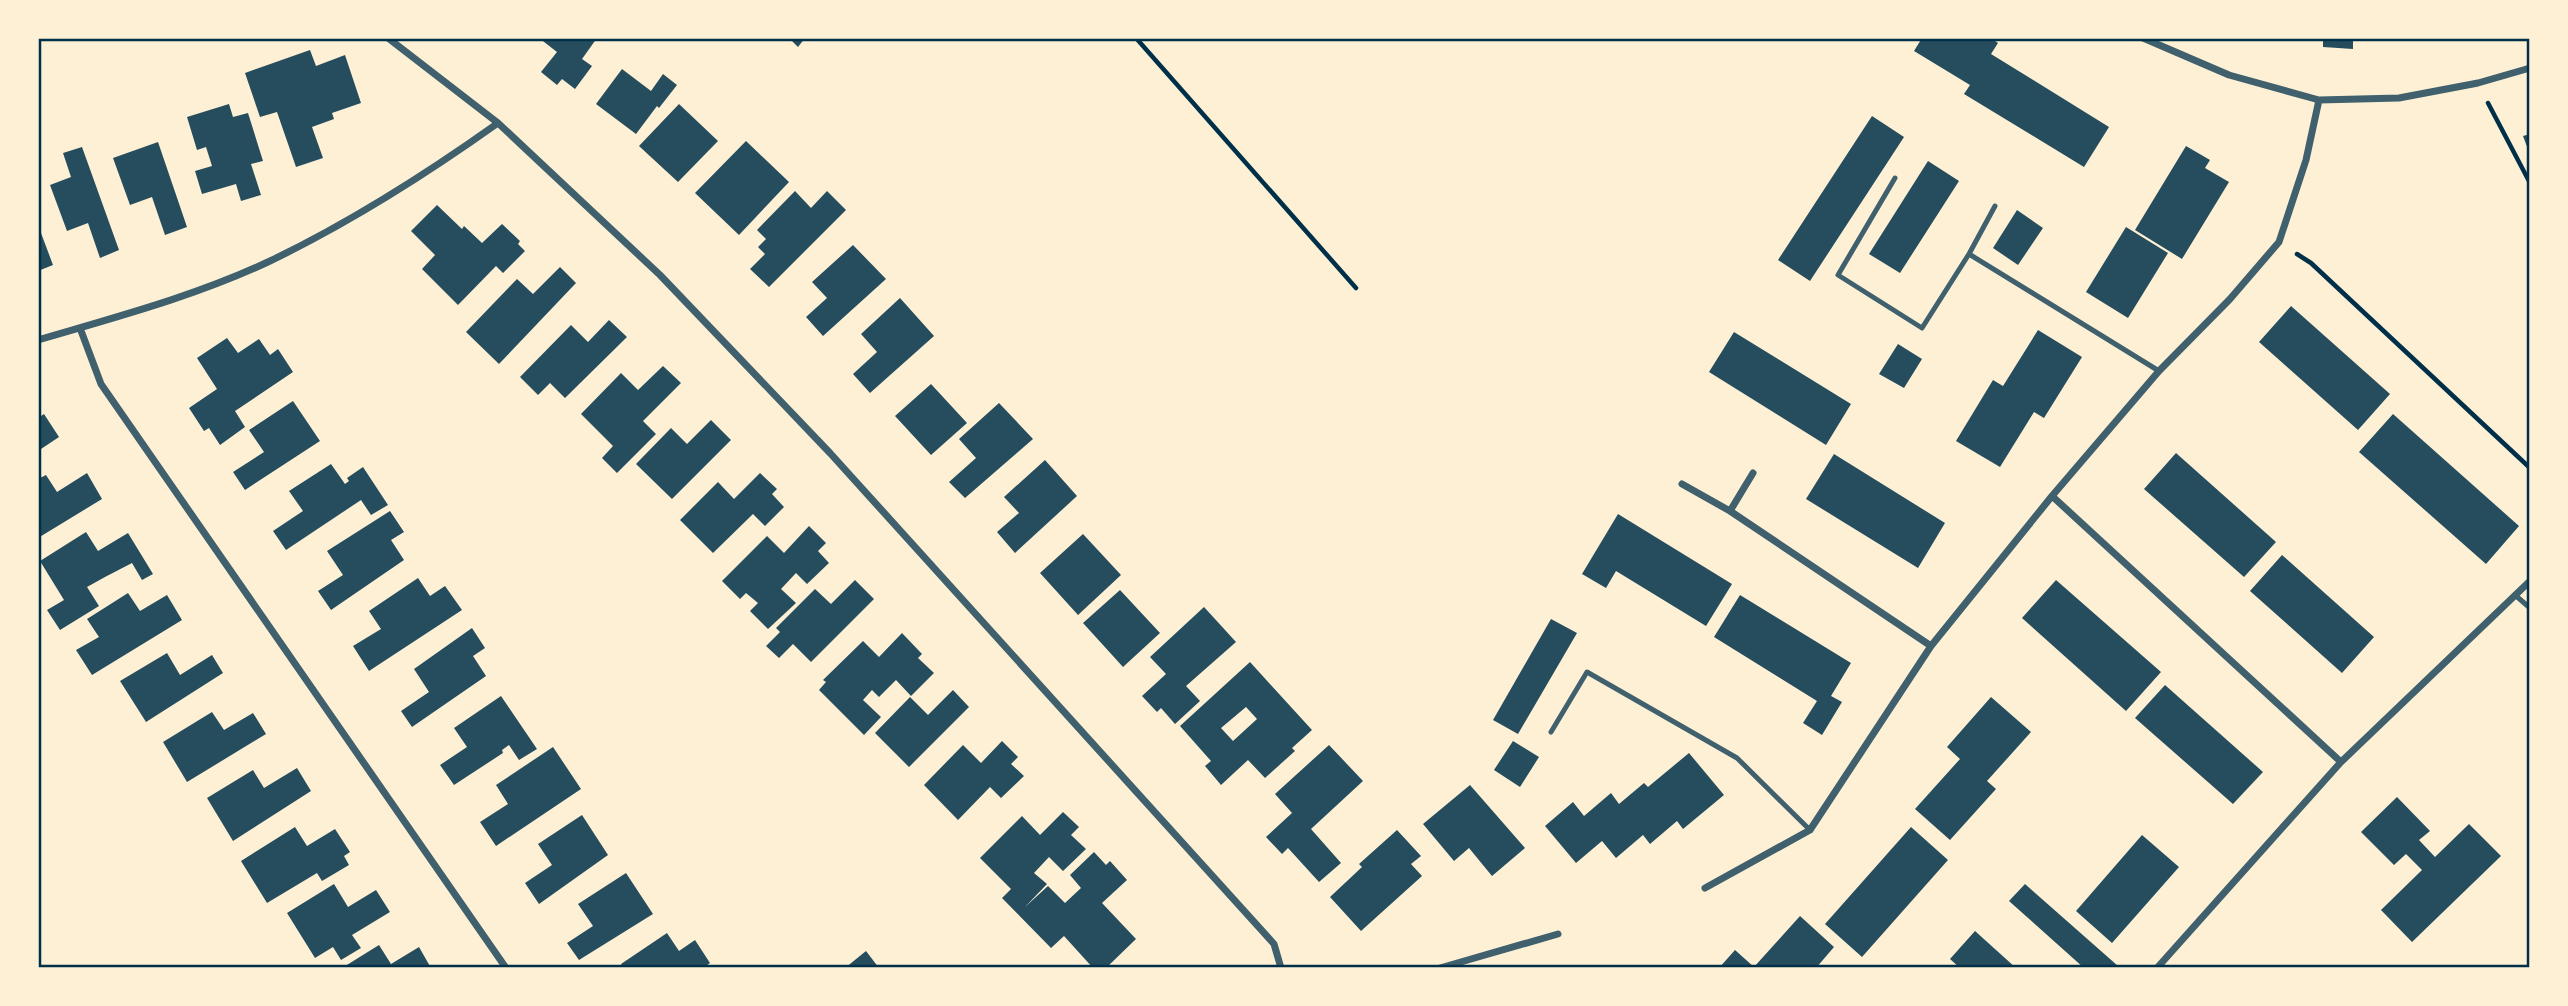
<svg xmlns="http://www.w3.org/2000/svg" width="2568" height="1006" font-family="'Noto Sans',sans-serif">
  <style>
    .building { fill: #264d5e; fill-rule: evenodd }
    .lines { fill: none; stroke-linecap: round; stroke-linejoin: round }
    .path { stroke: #003049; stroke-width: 4.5 }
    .service { stroke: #3f606c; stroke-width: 5 }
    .minor { stroke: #3f606c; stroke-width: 7 }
    .neatline { fill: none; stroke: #003049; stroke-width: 2.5 }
  </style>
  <rect width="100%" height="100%" fill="#fdf0d5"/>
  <path class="building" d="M539 38H597L582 59 592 66 575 89 562 79 557 85 541 72 557 52Z
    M789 38H805L798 47Z
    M1922 38H1991L1998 43 1991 54 2109 127 2084 167 1964 94 1970 85 1914 51Z
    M2323 38H2353V49L2323 47Z
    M310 50 316 66 345 55 361 103 332 113 334 119 312 127 323 158 296 167 277 112 260 117 245 73Z
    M622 69 651 91 663 74 677 85 659 108 657 106 636 134 596 104Z
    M229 104 233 117 248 113 263 161 251 164 261 195 241 201 236 184 202 194 195 171 212 166 206 147 197 150 187 117Z
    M679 104 718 141 678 182 639 146Z
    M1872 116 1904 137 1810 281 1778 260Z
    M2530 134V152H2529L2523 136Z
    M746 141 789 182 739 235 695 193Z
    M158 142 187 227 165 235 152 197 130 205 113 158Z
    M2186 146 2210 160 2205 168 2229 182 2182 259 2135 230Z
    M82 147 119 250 100 258 88 223 67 231 50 185 71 177 63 153Z
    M1928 161 1959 181 1900 273 1869 254Z
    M795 191 811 208 827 191 846 210 769 287 750 269 765 254 758 247 766 239 757 230Z
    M437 205 462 229 464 226 482 243 502 224 520 241 518 244 525 251 503 273 496 266 458 305 422 269 435 255 411 231Z
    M2017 210 2043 228 2018 265 1993 248Z
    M38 225 53 265 38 271Z
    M2126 227 2168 253 2128 318 2086 292Z
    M853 245 886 279 823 336 806 317 827 298 812 282Z
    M560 267 576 283 499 364 466 332 517 279 533 294Z
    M900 298 934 336 870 393 853 374 877 352 861 334Z
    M2291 306 2390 394 2358 430 2259 342Z
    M609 320 627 337 565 398 550 383 538 395 520 377 571 325 588 342Z
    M2038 330 2082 357 2044 418 2034 412 2000 467 1956 441 1993 380 2003 386Z
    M1734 332 1851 404 1826 445 1709 372Z
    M227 338 238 353 259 339 270 355 278 349 293 372 235 411 245 427 220 445 209 428 204 431 189 408 217 389 197 358Z
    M1898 344 1922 359 1904 388 1879 374Z
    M663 366 681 383 643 421 656 434 617 473 602 458 613 446 581 414 621 373 638 390Z
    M931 384 967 423 931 455 895 416Z
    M293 401 320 441 245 490 233 472 264 452 249 430Z
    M999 403 1033 439 965 498 949 482 976 458 959 439Z
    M44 414 59 437 38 451V418Z
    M2393 414 2519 526 2486 564 2359 452Z
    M711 420 731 440 672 499 636 464 671 428 687 444Z
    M2176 453 2276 542 2244 577 2144 489Z
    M1834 454 1945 523 1918 568 1806 499Z
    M1045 460 1077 496 1015 553 997 532 1019 513 1004 497Z
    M331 464 345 484 349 481 347 478 363 467 388 505 371 515 361 500 286 550 273 531 303 511 289 491Z
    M87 473 102 499 38 538V479L46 475 57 492Z
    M760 473 777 489 772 494 784 507 765 526 753 514 713 553 680 520 718 482 734 499Z
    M390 511 404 532 391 540 404 560 331 610 318 591 343 575 327 551Z
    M1618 514 1732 584 1706 626 1616 571 1606 588 1582 574Z
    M809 526 826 543 818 551 829 563 807 584 796 573 781 589 796 603 768 629 750 611 758 603 746 593 740 599 722 581 767 536 784 553Z
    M86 532 98 551 128 533 153 574 142 580 132 563 105 577 87 587 99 606 60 630 47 610 64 600 40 561Z
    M1083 534 1121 575 1078 615 1040 573Z
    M2282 555 2374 637 2342 673 2250 591Z
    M418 578 430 596 445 586 462 610 369 671 353 646 381 629 369 611Z
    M855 580 874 599 811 662 793 644 779 658 766 646 780 632 776 628 815 589 831 604Z
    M2056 580 2161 672 2126 711 2022 618Z
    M1120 590 1160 633 1123 667 1083 623Z
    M128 593 140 611 167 595 182 620 92 675 76 650 99 637 87 619Z
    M1740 595 1851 663 1831 696 1842 702 1822 735 1803 723 1817 701 1714 637Z
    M1204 607 1236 642 1186 686 1200 701 1175 724 1161 708 1157 712 1142 696 1166 674 1150 657Z
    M1551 619 1577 633 1518 734 1493 720Z
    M472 628 485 648 473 656 486 676 412 727 401 711 429 692 414 669Z
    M902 633 922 654 918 658 934 673 911 696 896 680 879 697 872 690 863 700 881 717 864 735 819 690 826 682 823 680 863 641 879 657Z
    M167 653 180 675 212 655 223 673 146 722 120 681Z
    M1250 662 1312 730 1292 748 1295 751 1265 778 1248 760 1221 785 1205 766 1211 761 1180 726ZM1246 707 1257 719 1233 741 1221 728Z
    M2165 685 2263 772 2233 804 2135 718Z
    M953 690 969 707 909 767 875 733 910 697 928 715Z
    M501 696 537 749 519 760 509 745 502 750 503 753 454 785 440 765 467 747 454 728Z
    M1991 697 2031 732 1987 781 1996 789 1950 840 1915 809 1960 759 1947 747Z
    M212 712 224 730 253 713 266 734 187 782 163 742Z
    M1002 741 1018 757 1011 764 1024 776 1001 798 990 787 958 820 924 785 963 745 981 763Z
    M1513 741 1539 757 1520 787 1494 770Z
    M1329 745 1363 781 1311 829 1341 863 1319 882 1288 848 1282 854 1266 837 1292 813 1275 794Z
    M553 747 581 789 496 846 480 822 508 804 496 785Z
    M1689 753 1724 795 1683 829 1677 821 1650 844 1643 835 1616 858 1602 841 1576 863 1545 826 1573 802 1584 816 1611 793 1619 804 1644 783 1648 787Z
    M297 768 311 791 233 841 207 798 253 770 264 788Z
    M1470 785 1525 848 1492 876 1469 848 1454 861 1423 824Z
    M2397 797 2430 831 2419 840 2435 857 2469 824 2501 856 2412 942 2381 910 2422 870 2406 854 2394 865 2361 832Z
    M1063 812 1079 827 1071 835 1086 849 1063 871 1049 857 1034 873 1047 884 1025 907 1048 886 1065 903 1081 888 1070 875 1094 852 1106 865 1110 861 1127 880 1102 903 1136 939 1106 968H1093L1064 936 1051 948 1002 898 1011 889 980 858 1022 816 1040 835Z
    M582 815 608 855 539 904 525 883 552 865 538 844Z
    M295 827 307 846 335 829 350 852 344 856 349 865 322 881 317 873 267 903 241 861Z
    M1911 827 1948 860 1862 957 1825 924Z
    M1397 830 1421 856 1411 864 1422 876 1361 931 1330 897 1362 867 1359 864Z
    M2142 835 2179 867 2112 943 2076 911Z
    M626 873 653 914 579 960 567 943 593 926 578 904Z
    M334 884 348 907 376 890 390 912 352 935 361 948 341 960 333 947 315 958 287 913Z
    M2025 884 2118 966 2084 968 2009 901Z
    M1800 916 1834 947 1816 968H1719L1735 950 1754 967Z
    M1975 931 2016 968H1960L1950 959Z
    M667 933 679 951 695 940 710 963 703 968H623L621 964Z
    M379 945 391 964 419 947 431 968H342Z
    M866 951 879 968H845Z"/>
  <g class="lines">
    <path class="path" d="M1136 38 1356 288
      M2488 103 2530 183
      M2297 254 2311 263 2530 468"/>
    <path class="service" d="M1895 178 1838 275 1922 328 1969 254 2159 371
      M1969 254 1995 206
      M2515 595 2530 608
      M1551 732 1587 672 1737 758 1810 830"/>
    <path class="minor" d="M388 38 498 123 660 275 830 453 1274 944 1281 968
      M2143 38 2229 75 2319 100 2399 98 2478 83 2530 68
      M80 328 101 384 506 968
      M38 340C116 317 196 296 270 261 351 222 425 175 498 123
      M1753 473 1730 511 1931 646
      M1682 484 1730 511
      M2052 496 2341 762
      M1705 888 1810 830 1931 646 2052 496 2159 371 2230 299 2279 242 2306 160 2319 100
      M1440 968 1558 934
      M2157 968 2341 762 2530 581"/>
  </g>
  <rect width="2568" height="1006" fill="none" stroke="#fdf0d5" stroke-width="80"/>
  <rect x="40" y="40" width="2488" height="926" class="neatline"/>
</svg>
